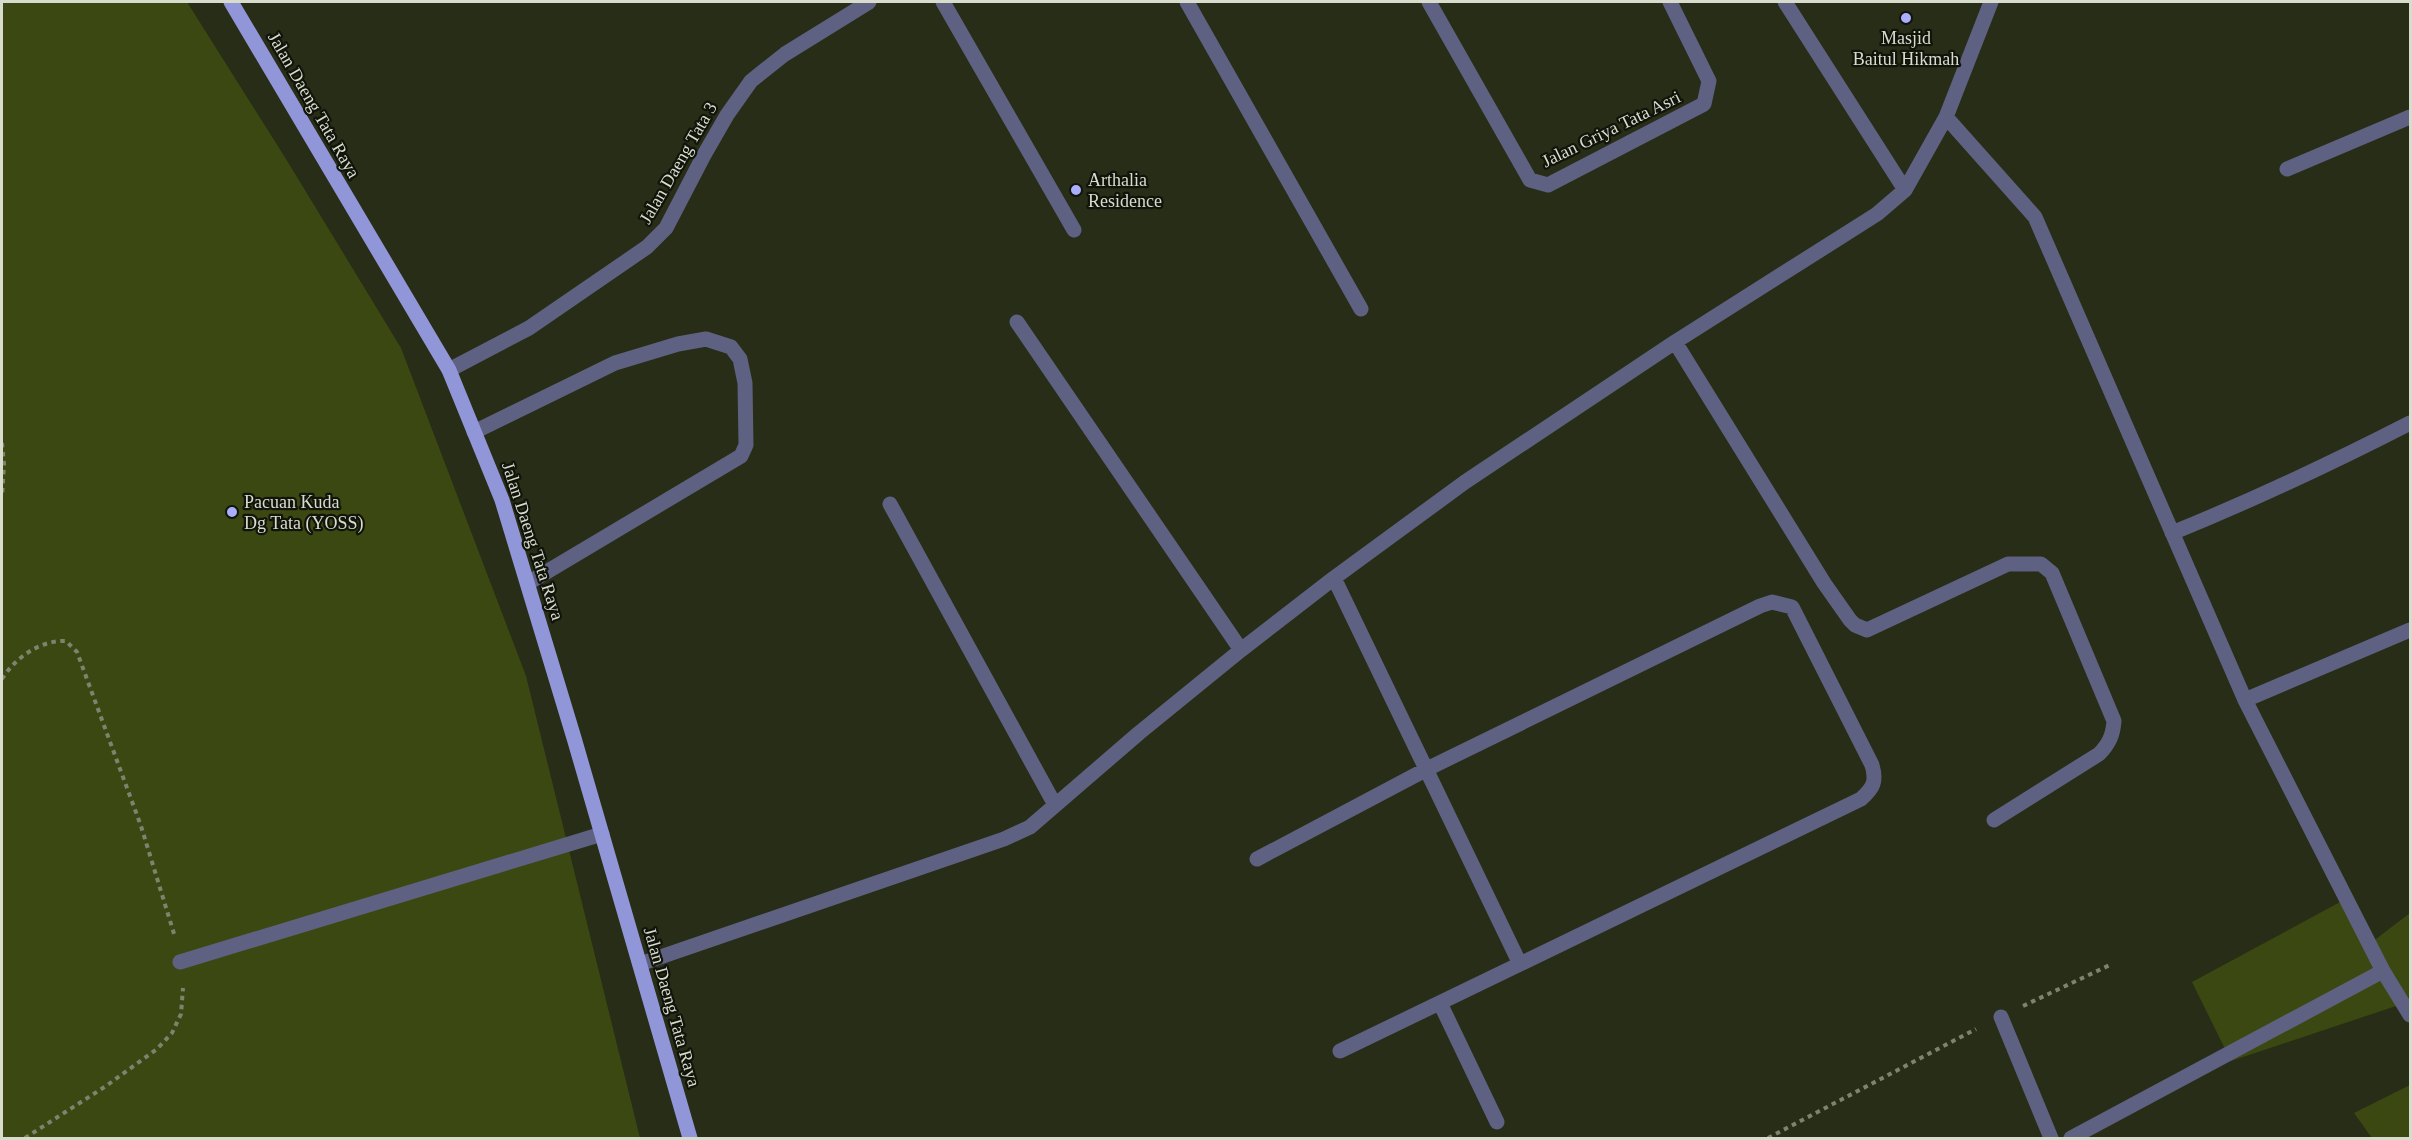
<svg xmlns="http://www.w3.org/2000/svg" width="2412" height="1140" font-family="Georgia,serif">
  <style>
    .grass { fill: #3c4812 }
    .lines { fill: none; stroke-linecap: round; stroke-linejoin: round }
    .path { stroke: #7e8370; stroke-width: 4; stroke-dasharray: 4.5 4.5; stroke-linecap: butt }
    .minor { stroke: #5e6181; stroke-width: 15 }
    .major { stroke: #9196d8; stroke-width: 15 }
    .poi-dot { fill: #aaaffb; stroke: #11140a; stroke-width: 2 }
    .labels { text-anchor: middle; stroke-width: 4.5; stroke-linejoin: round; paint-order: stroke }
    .poi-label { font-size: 18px; fill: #d7dccd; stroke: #11140a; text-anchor: start }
    .street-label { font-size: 18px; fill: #d7dccd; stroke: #11140a }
  </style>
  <rect width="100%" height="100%" fill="#272d16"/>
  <path class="grass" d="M2 2H187L286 159 401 348 526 676 640 1138H2Z
    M2342 901 2372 942 2410 913V1015L2402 1004 2231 1061 2192 982Z
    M2410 1085V1138H2372L2354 1113Z"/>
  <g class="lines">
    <path class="path" d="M2 443 4 464 2 497
      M2 679C15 658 40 640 66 641L77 652 141 826 175 937
      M2023 1006 2112 964
      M25 1138 106 1086 157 1049 172 1033 181 1014 183 988
      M1768 1138 1976 1029"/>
    <path class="minor" d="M943 2 1074 230
      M1187 2 1361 309
      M1429 2 1530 180 1548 185 1704 104 1709 81 1670 2
      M1785 2 1905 190
      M1946 117 2035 217 2245 700 2383 971 2410 1015
      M2287 169 2410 117
      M1017 322 1241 650
      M1675 342 1824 583 1850 620 1855 625 1867 630 2008 564H2041L2052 573 2114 721C2113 735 2109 744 2099 754L1994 820
      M449 370 529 328 647 247 666 228 704 155 727 115 751 81 785 54 869 2
      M474 432 615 363 678 344 706 339 731 347 740 359 745 383 746 445 741 456 528 583
      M890 504 1055 805
      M2172 533C2253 500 2332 463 2410 423
      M1334 578 1520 964 1340 1051
      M2245 700 2410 630
      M1257 859 1427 769 1760 606 1772 602 1792 607 1872 765C1877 782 1873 788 1861 799L1520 964
      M180 962 602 834
      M640 964 1004 839 1030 827 1139 733 1241 650 1334 578 1465 482 1675 342 1877 214 1905 190 1946 117 1991 2
      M1440 1003 1497 1122
      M2001 1017 2051 1138
      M2071 1138 2383 971"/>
    <path class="major" d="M231 2 449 370 502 500 574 738 690 1138"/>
  </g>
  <g class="poi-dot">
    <circle cx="1906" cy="18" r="6"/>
    <circle cx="1076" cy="190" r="6"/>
    <circle cx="232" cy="512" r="6"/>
  </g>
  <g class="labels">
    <g class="poi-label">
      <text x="1906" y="44" text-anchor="middle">Masjid<tspan x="1906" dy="21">Baitul Hikmah</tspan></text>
      <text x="1088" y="186">Arthalia<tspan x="1088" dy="21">Residence</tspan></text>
      <text x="244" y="508">Pacuan Kuda<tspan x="244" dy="21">Dg Tata (YOSS)</tspan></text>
    </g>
    <g class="street-label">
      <text transform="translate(314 105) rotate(60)" y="6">Jalan Daeng Tata Raya</text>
      <text transform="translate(1611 129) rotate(-26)" y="6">Jalan Griya Tata Asri</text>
      <text transform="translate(678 163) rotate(-60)" y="6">Jalan Daeng Tata 3</text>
      <text transform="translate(533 541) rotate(72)" y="6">Jalan Daeng Tata Raya</text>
      <text transform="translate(672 1007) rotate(74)" y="6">Jalan Daeng Tata Raya</text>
    </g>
  </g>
  <rect width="2412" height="1140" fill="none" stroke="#d7dccd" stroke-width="6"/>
</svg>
